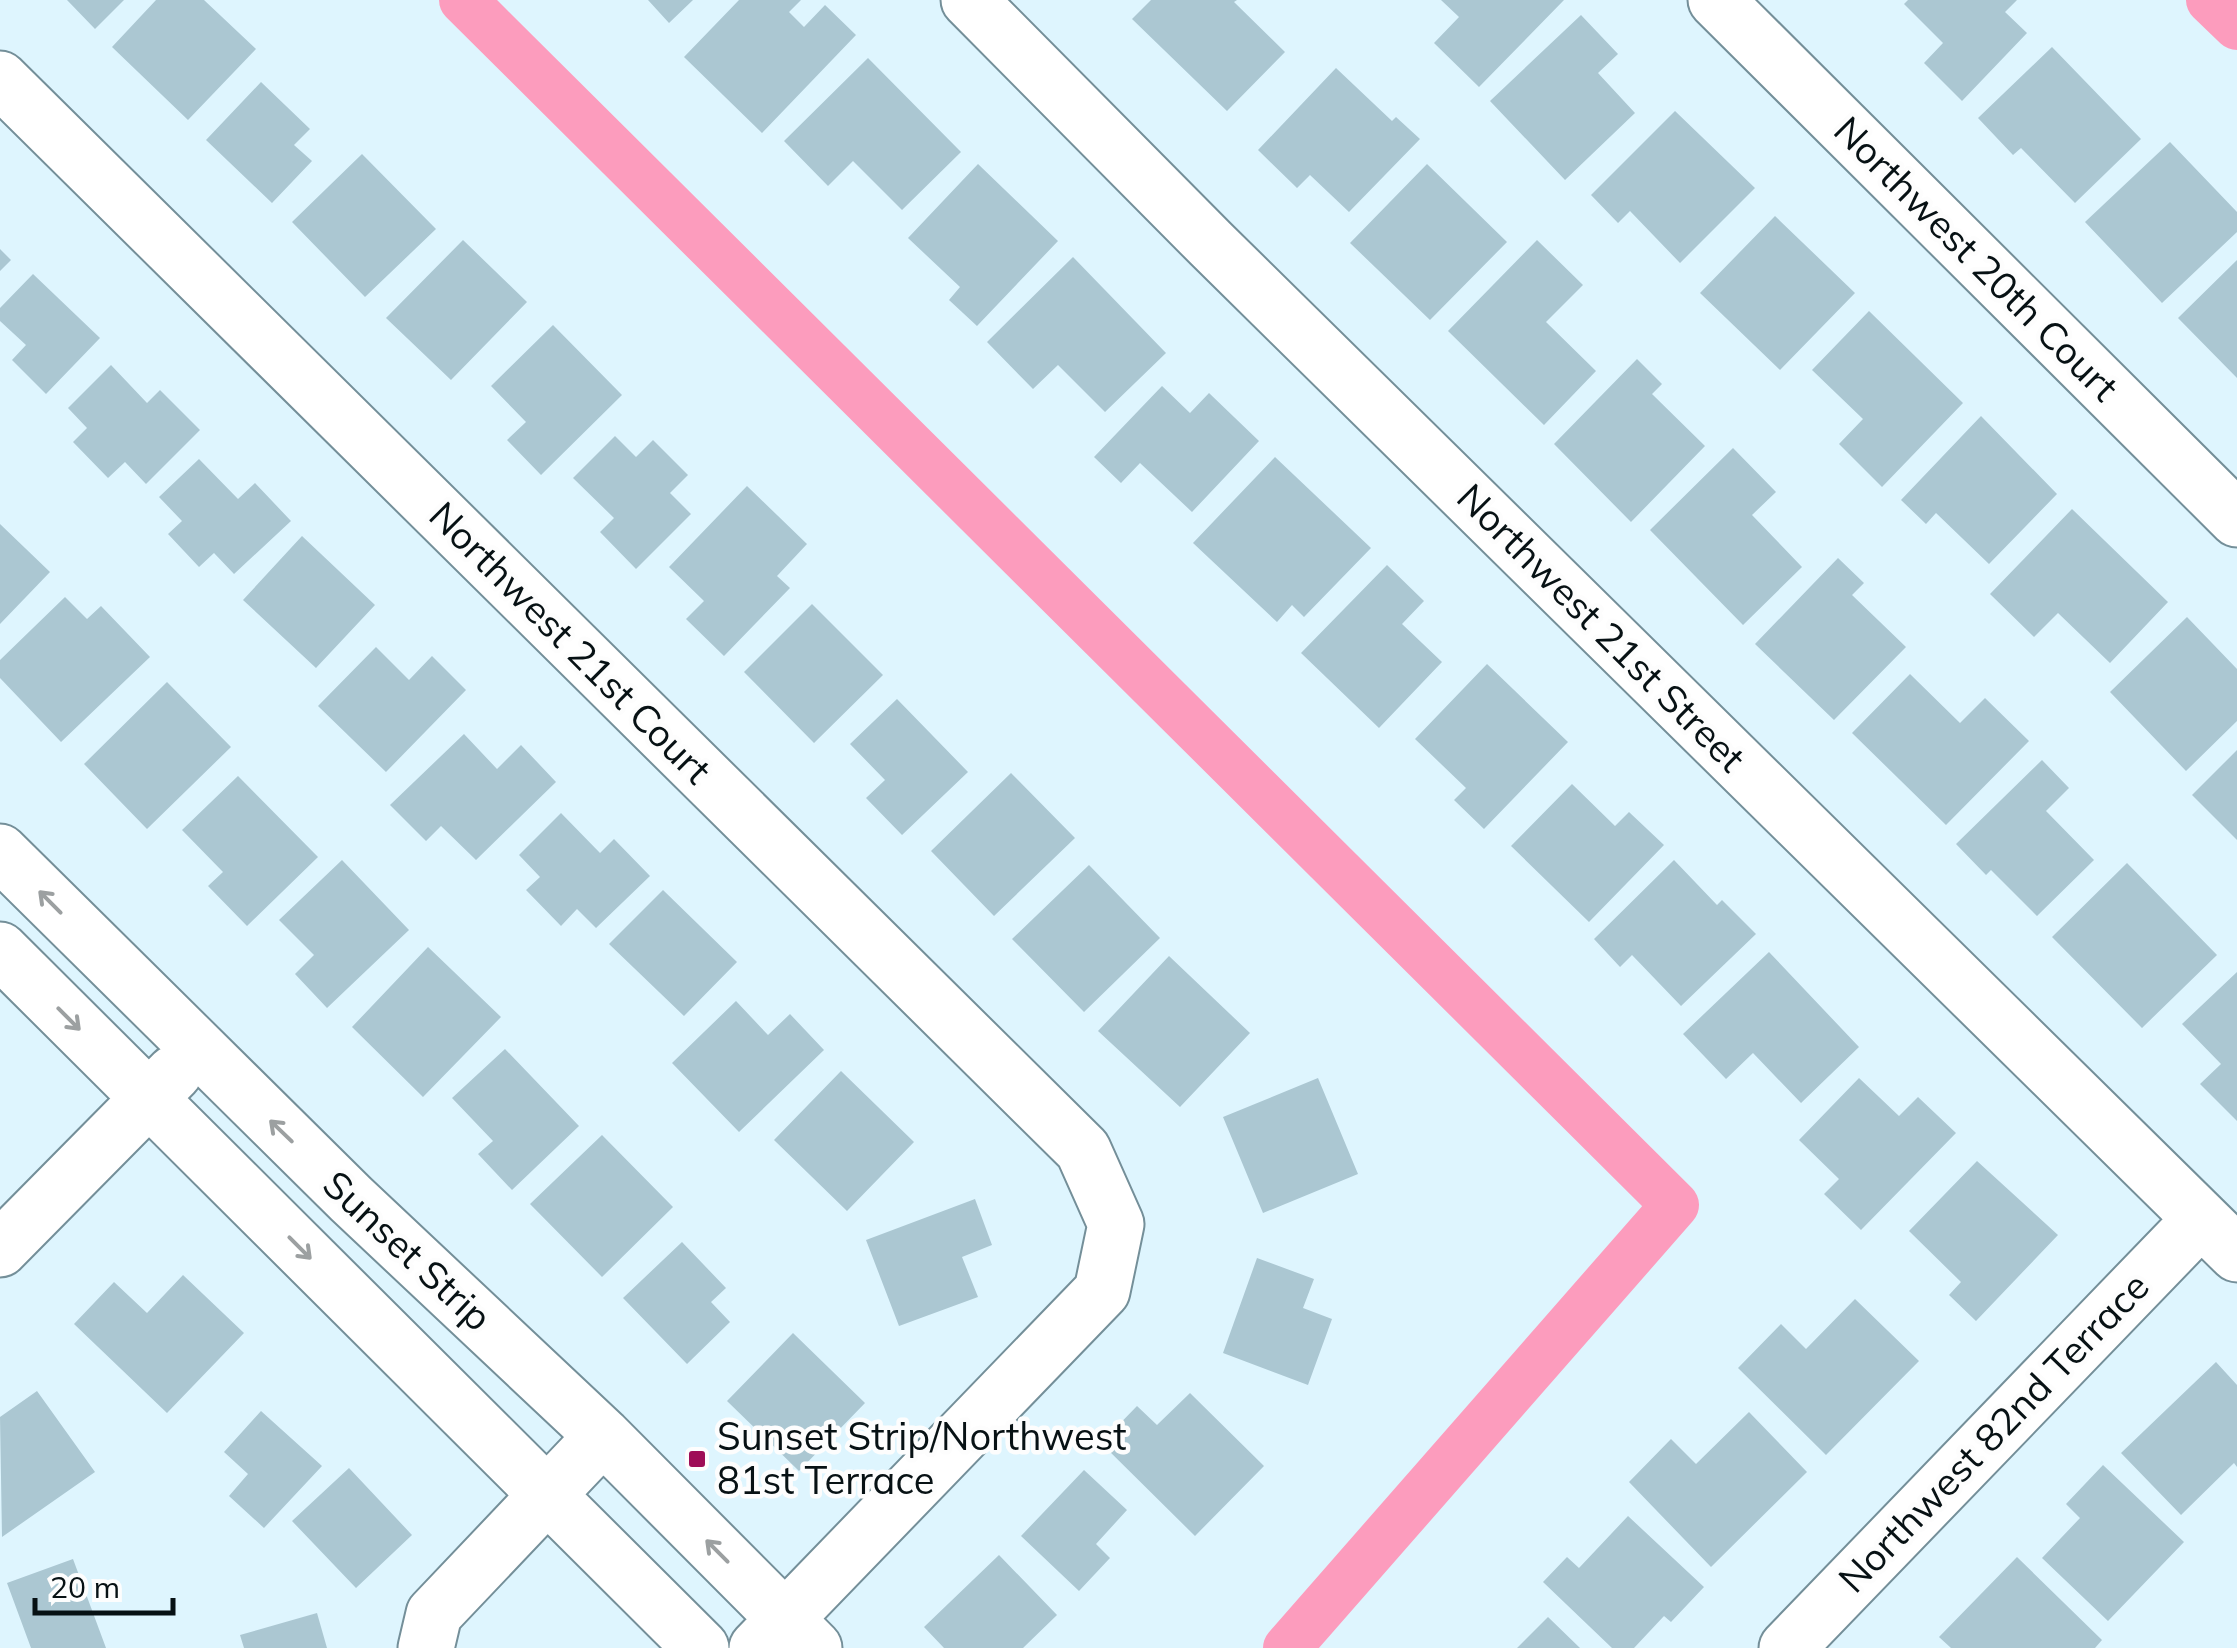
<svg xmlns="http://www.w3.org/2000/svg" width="2237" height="1648" font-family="Mulish,sans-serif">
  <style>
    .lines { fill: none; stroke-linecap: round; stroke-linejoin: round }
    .canal { stroke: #fc9cbd; stroke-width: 48 }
    .building { fill: #abc7d2 }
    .minor-casing { stroke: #748f99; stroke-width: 59 }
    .minor { stroke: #fff; stroke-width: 55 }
    .oneway { stroke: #9ca0a1 }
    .poi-dot { fill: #9e0d57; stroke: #fdfdfd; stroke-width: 4 }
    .labels { text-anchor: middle; stroke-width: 9; stroke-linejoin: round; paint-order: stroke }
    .street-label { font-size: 38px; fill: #071114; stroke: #fdfdfd }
    .poi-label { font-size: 38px; fill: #071114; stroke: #fdfdfd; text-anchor: start }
  </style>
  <rect width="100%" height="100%" fill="#def5fe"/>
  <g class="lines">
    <path class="canal" d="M463 0 1675 1205 1287 1648
      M2210 0 2237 26"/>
  </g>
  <path class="building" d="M67 0H124L95 29Z
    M156 0H204L256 49 188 120 112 47Z
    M648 0H693L669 23Z
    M739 0H801L789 12 804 27 825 5 856 35 762 133 684 57Z
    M1151 0H1237L1234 2 1285 52 1227 111 1132 19Z
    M1441 0H1564L1479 87 1434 43 1459 17Z
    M1908 0H2017L2005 12 2027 33 1962 101 1924 63 1943 43 1904 4Z
    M1581 15 1618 54 1598 73 1635 113 1565 180 1490 101Z
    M2052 47 2141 139 2075 203 2021 148 2013 155 1978 118Z
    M868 58 961 152 902 210 853 161 828 186 784 141Z
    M1336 68 1392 121 1396 117 1420 139 1349 212 1310 175 1297 188 1258 150Z
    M261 82 310 129 294 145 312 161 272 203 206 140Z
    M1675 111 1755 188 1680 263 1630 211 1618 223 1591 195Z
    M2170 142 2237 212V232L2162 303 2085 222Z
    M362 154 436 229 365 297 292 222Z
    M978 164 1058 241 977 326 949 300 960 287 908 238Z
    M1427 164 1507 242 1430 320 1350 243Z
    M1775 216 1855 293 1780 370 1700 293Z
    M463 240 527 302 451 380 386 318Z
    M1537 240 1583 285 1546 322 1596 371 1544 425 1448 331Z
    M0 249 11 260 0 271Z
    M1073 257 1166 353 1105 412 1058 365 1033 389 987 342Z
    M2237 260V378L2178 318Z
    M33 274 100 338 46 394 12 360 26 345 0 321V308Z
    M1869 311 1963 403 1882 487 1839 444 1863 419 1812 370Z
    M553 325 622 395 541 475 507 440 526 422 491 386Z
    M1637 359 1662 384 1652 394 1705 446 1631 522 1554 444Z
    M111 365 147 403 160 390 200 430 146 484 125 462 108 478 73 442 87 428 68 408Z
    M1162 386 1190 413 1209 393 1259 441 1192 512 1140 463 1121 483 1094 457Z
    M1981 416 2057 494 1989 564 1936 513 1926 524 1901 500Z
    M615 436 636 457 653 440 688 475 670 493 691 514 636 569 600 532 614 518 573 478Z
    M1733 448 1776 492 1752 515 1802 567 1743 625 1650 530Z
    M1275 457 1371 548 1304 617 1292 605 1277 622 1193 543Z
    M199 459 238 499 255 483 291 521 234 574 214 553 199 567 168 534 182 521 159 497Z
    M747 486 807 544 777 576 790 588 724 656 686 619 704 601 669 567Z
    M2072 509 2168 602 2110 663 2058 613 2034 637 1990 594Z
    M0 524 50 572 0 624Z
    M302 536 375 605 316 668 243 600Z
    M1838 558 1864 583 1852 595 1906 647 1834 720 1755 644Z
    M1387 565 1424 601 1402 624 1442 662 1379 728 1301 653Z
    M65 597 87 619 101 606 150 657 61 742 0 678V660Z
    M812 604 883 675 814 743 744 672Z
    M2187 617 2237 669V721L2186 771 2110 692Z
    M376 647 409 680 432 656 466 690 386 772 318 706Z
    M1487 664 1568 742 1484 829 1454 800 1466 788 1415 739Z
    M1910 674 1960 723 1985 698 2029 741 1946 825 1852 733Z
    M167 682 231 747 147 829 84 764Z
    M897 699 968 772 902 835 866 798 885 780 850 744Z
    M464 734 497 769 521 745 556 782 476 860 441 826 426 841 390 805Z
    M2237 750V840L2192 795Z
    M2042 760 2069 788 2046 811 2094 860 2037 916 1991 870 1986 875 1956 844Z
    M1011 773 1075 838 994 916 931 851Z
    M238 776 318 857 247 926 208 886 223 872 182 830Z
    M1572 784 1615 826 1629 812 1664 845 1589 922 1511 846Z
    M561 813 600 853 614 839 650 876 596 928 577 909 561 926 526 890 540 877 519 855Z
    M342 860 409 930 327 1008 295 974 314 955 279 920Z
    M1674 860 1717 905 1722 900 1756 934 1681 1006 1632 955 1620 967 1594 939Z
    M2127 863 2217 955 2142 1028 2052 937Z
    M1089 865 1160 938 1084 1012 1012 939Z
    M663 890 737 962 684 1016 609 944Z
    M428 947 501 1017 423 1097 352 1027Z
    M1769 952 1859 1047 1801 1103 1753 1053 1726 1079 1683 1034Z
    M1169 956 1250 1033 1180 1107 1098 1031Z
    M2237 972V1121L2200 1084 2221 1064 2182 1024Z
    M736 1001 768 1035 790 1014 824 1050 739 1132 672 1063Z
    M505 1049 579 1126 512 1190 478 1154 493 1141 452 1098Z
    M841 1071 914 1142 847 1211 774 1140Z
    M1318 1078 1358 1174 1263 1213 1223 1117Z
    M1859 1078 1899 1116 1918 1097 1956 1133 1861 1230 1824 1194 1839 1179 1799 1140Z
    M602 1135 673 1207 602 1277 530 1204Z
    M1977 1161 2058 1235 1976 1321 1949 1295 1961 1282 1909 1231Z
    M975 1199 992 1245 962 1257 978 1297 899 1326 866 1240Z
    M682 1242 726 1288 711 1302 730 1322 687 1364 623 1298Z
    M1257 1258 1314 1279 1303 1308 1332 1319 1308 1385 1223 1353Z
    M183 1275 244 1333 167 1413 74 1324 114 1282 147 1313Z
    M1855 1299 1919 1361 1826 1455 1738 1368 1781 1324 1806 1349Z
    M793 1333 865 1403 799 1471 727 1401Z
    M2216 1362 2237 1385V1467L2234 1463 2181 1515 2121 1453Z
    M37 1391 95 1472 2 1537 0 1417Z
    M1190 1393 1264 1466 1195 1536 1101 1443 1137 1406 1157 1425Z
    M261 1411 322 1466 264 1528 229 1496 248 1474 224 1452Z
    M1749 1412 1807 1472 1711 1567 1629 1482 1671 1439 1696 1464Z
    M2103 1465 2184 1542 2108 1621 2042 1558 2080 1518 2066 1504Z
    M349 1468 412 1535 356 1588 292 1521Z
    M1084 1470 1127 1510 1096 1544 1110 1558 1079 1591 1021 1536Z
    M1628 1516 1704 1587 1671 1622 1664 1616 1634 1648H1612L1543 1582 1567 1557 1579 1568Z
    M999 1555 1057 1615 1023 1648H944L924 1627Z
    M2017 1557 2102 1640 2095 1648H1951L1939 1637Z
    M73 1559 106 1648H31L7 1583Z
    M317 1613 327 1648H244L240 1635Z
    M1548 1617 1580 1648H1517Z"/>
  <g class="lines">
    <defs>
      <path id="minor" d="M969 0 1211 244 2237 1254
        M1716 0 2237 519
        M0 79 1083 1150 1116 1224 1102 1291 757 1648
        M0 852 351 1199 603 1436 814 1648
        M0 950 701 1648
        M0 1249 174 1073
        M426 1648 434 1614 603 1436
        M1787 1648 2201 1219"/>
    </defs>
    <use href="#minor" class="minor-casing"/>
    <use href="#minor" class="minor"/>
  </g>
  <defs><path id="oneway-shaft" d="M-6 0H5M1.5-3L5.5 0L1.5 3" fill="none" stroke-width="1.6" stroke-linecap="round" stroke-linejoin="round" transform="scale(2.5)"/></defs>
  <g class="oneway">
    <use href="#oneway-shaft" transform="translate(50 902) rotate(-135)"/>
    <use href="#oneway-shaft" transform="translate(69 1019) rotate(45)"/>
    <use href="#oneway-shaft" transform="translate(281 1131) rotate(-136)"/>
    <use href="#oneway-shaft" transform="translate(300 1248) rotate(45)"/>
    <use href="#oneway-shaft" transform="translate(717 1551) rotate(-135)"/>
  </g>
  <rect class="poi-dot" x="687" y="1449" width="20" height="20" rx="5"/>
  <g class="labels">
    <g class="street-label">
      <text transform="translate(1976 259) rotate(45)" y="13">Northwest 20th Court</text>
      <text transform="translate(1601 628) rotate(45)" y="13">Northwest 21st Street</text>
      <text transform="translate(570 643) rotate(45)" y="13">Northwest 21st Court</text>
      <text transform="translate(407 1251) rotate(43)" y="13">Sunset Strip</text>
      <text transform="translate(1994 1433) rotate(-46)" y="13">Northwest 82nd Terrace</text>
    </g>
    <g class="poi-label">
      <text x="717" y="1450">Sunset Strip/Northwest<tspan x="717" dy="44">81st Terrace</tspan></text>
    </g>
  </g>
  <path d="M35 1598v15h138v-15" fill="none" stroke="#071114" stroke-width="5"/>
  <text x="50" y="1598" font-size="30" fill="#071114" stroke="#fdfdfd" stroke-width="8" paint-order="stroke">20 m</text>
</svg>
